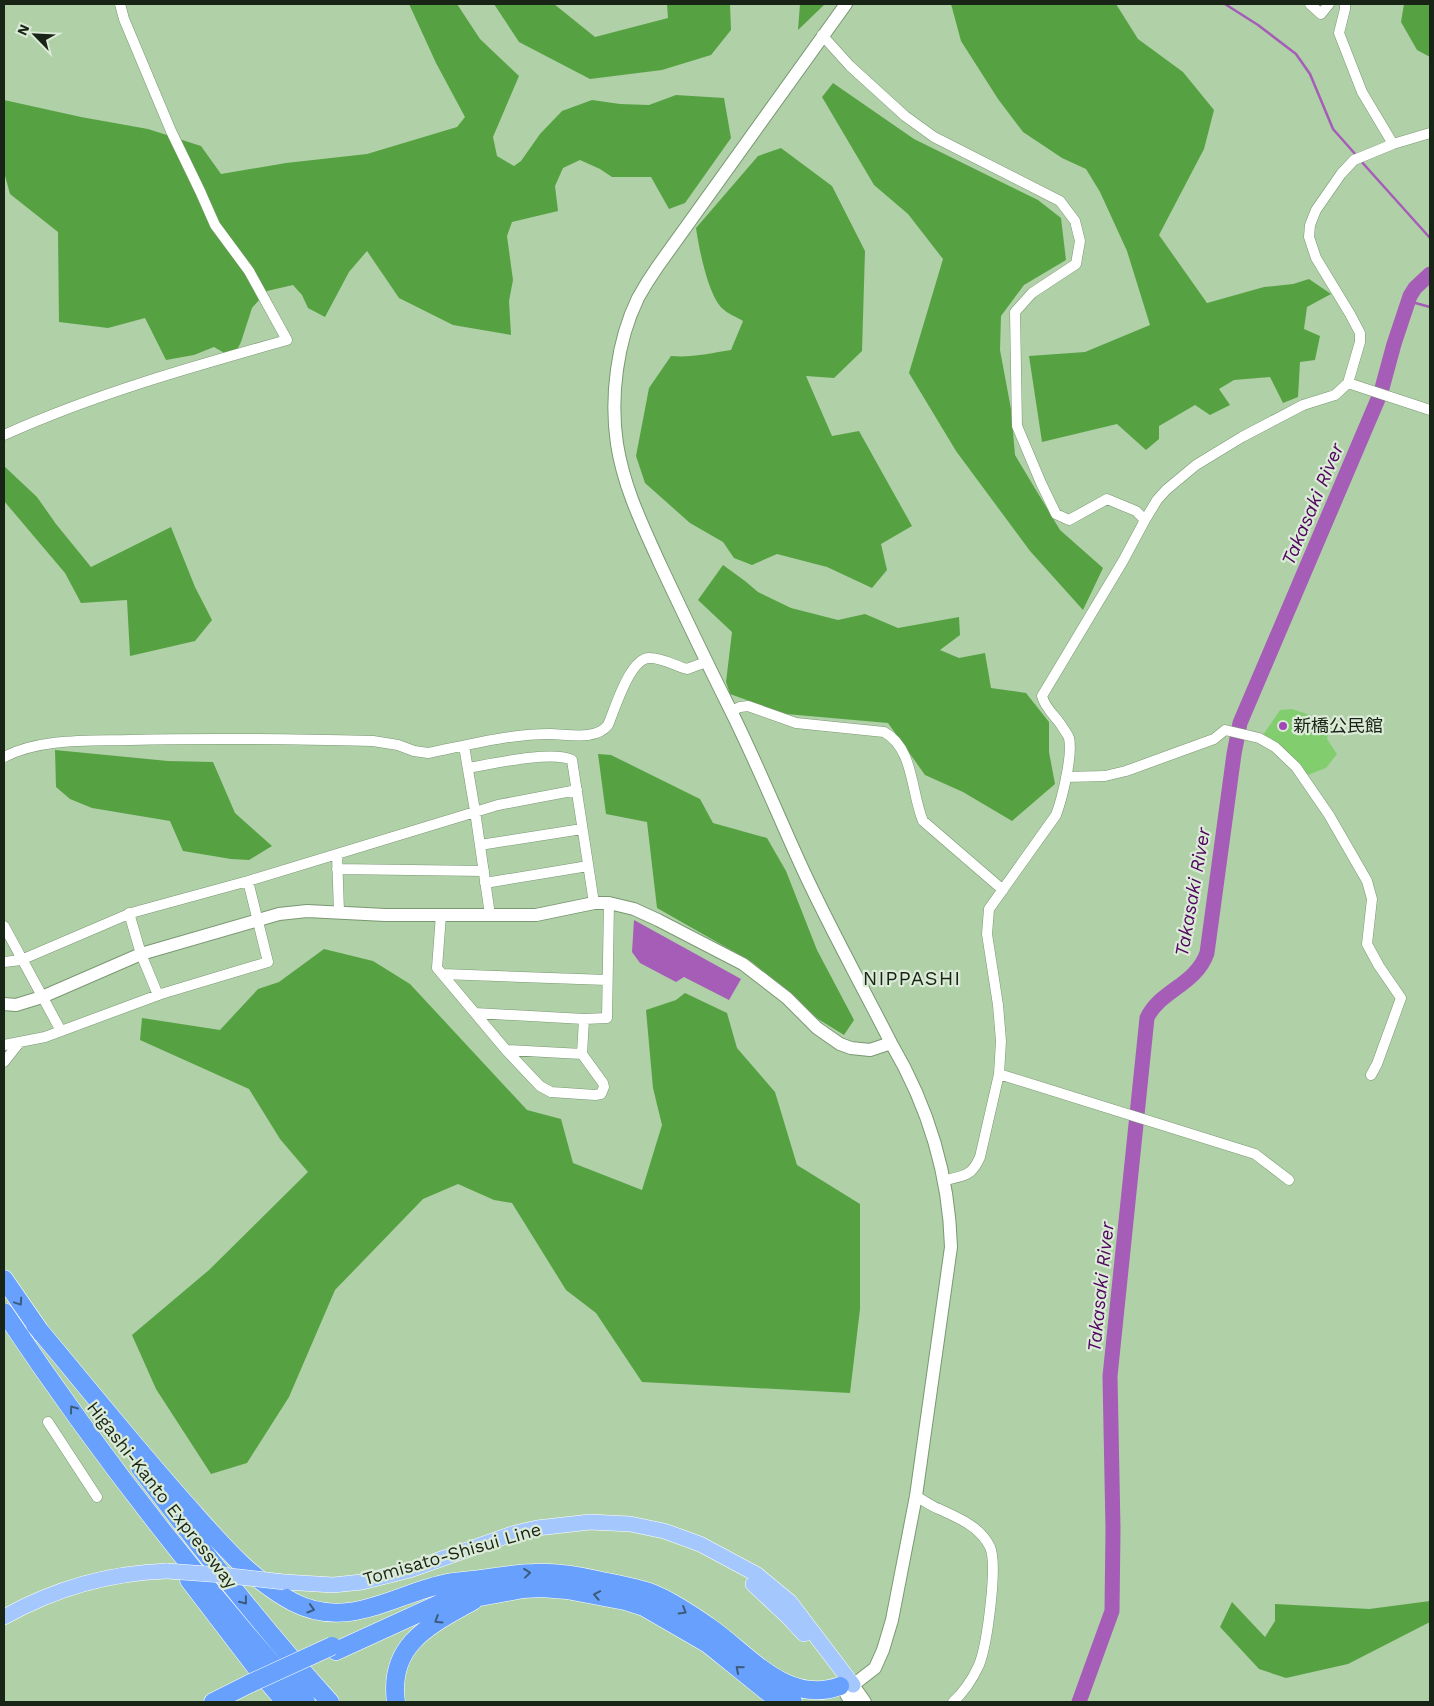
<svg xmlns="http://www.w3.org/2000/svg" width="1434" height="1706" font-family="'Work Sans','Noto Sans JP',sans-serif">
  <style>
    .green { fill: #82ce6f }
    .forest { fill: #56a242 }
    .water { fill: #a55db7 }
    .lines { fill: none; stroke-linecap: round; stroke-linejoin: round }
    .stream { stroke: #a55db7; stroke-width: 2.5 }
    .river { stroke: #a55db7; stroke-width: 15 }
    .minor-casing { stroke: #7a9872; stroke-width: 11 }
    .tertiary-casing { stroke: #7a9872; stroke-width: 14 }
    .primary-casing { stroke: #fff; stroke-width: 16 }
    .motorway-casing { stroke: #fff; stroke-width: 19 }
    .minor { stroke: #fff; stroke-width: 10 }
    .tertiary { stroke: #fff; stroke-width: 12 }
    .primary { stroke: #a4c7fe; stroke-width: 15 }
    .motorway { stroke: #67a1fd; stroke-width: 18 }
    .primary-bridge-casing { stroke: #fff; stroke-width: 16; stroke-linecap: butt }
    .motorway-bridge-casing { stroke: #fff; stroke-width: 19; stroke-linecap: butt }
    .primary-bridge { stroke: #a4c7fe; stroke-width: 15 }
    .motorway-bridge { stroke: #67a1fd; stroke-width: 18 }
    .oneway { stroke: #3c5c7d }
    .poi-dot { fill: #a048b5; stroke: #dbebd7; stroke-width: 2 }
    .labels { text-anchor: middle; stroke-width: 4.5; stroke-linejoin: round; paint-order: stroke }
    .poi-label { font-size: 18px; fill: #182415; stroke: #dbebd7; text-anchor: start }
    .street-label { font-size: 18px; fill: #182415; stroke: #dbebd7 }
    .water-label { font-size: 19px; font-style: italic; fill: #50065f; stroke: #dbebd7 }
    .quarter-label { font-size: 20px; letter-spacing: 1px; fill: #182415; stroke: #dbebd7 }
  </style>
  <rect width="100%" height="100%" fill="#b0d0a8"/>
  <path class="green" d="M1292 709 1321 719 1342 722 1337 728 1329 729 1327 739 1337 754 1326 768 1305 776 1261 738 1280 710Z"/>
  <path class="forest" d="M409 4H457L480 39 519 76 493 137 497 156 514 166 521 161 540 134 562 111 592 100 620 104 649 105 676 95 724 98 731 138 685 203 669 209 651 177H612L600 169 580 160 563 168 555 186 558 211 512 222 507 236 513 280 509 301 511 335 453 325 399 298 367 251 349 272 325 317 308 308 302 295 293 285 267 291 252 308 241 342 233 358 214 347 194 355 166 360 145 318 108 328 59 322 58 232 10 194 4 172V100L81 117 148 129 201 146 221 174 286 163 367 154 457 127 465 117 436 63Z
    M494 4H554L595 37 668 18 667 4H730L731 30 711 55 662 70 590 79 519 42Z
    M800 4H825L798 30Z
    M951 4H1116L1138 39 1183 72 1214 110 1204 149 1159 235 1207 303 1264 287 1293 284 1309 279 1331 294 1307 307 1304 329 1320 336 1315 360 1300 362 1298 397 1283 403 1270 377 1234 380 1219 389 1230 405 1210 415 1195 405 1159 426V439L1146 450 1117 424 1042 442 1029 356 1085 352 1150 325 1127 251 1100 192 1086 169 1062 158 1023 132 998 99 961 41Z
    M1404 4H1430V57L1417 50 1401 22Z
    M833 83 914 139 1038 200 1061 218 1066 260 1024 285 1001 316 1000 350 1011 409 1015 455 1060 530 1103 568 1083 610 1030 551 956 451 909 373 943 259 908 214 874 185 822 97Z
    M781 148 832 186 865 251 862 351 834 378 806 376 832 436 859 431 912 526 881 544 887 570 872 588 827 567 777 554 752 565 734 558 723 542 690 523 645 483 636 456 649 388 671 356C691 358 711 353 731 350L743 321C737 317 728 314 723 309 708 296 699 248 696 228L758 156Z
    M4 466 37 497 56 524 91 567 171 527 195 587 212 620 195 641 130 656 127 600 81 603 65 573 4 501Z
    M723 565 745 581 758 592 791 608 838 620 865 614 898 628 959 617 960 635 940 650 959 658 985 653 991 688 1026 693 1049 722V752L1055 784 1012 821 963 792 925 775 888 723 786 714 730 694 726 682 732 632 698 600Z
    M55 750 168 761 213 762 235 813 272 846 249 860 231 859 183 851 170 821 92 808 70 799 56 787Z
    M598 754 611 755 700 799 713 823 767 838 786 871 817 950 854 1020 844 1035 818 1019 752 962 657 908 647 822 606 814Z
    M324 949 373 961 410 984 527 1110 561 1119 573 1163 642 1190 662 1125 653 1088 646 1010 676 1000 685 993 727 1013 737 1048 775 1092 797 1165 860 1204V1309L850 1393 642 1382 596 1313 566 1290 512 1203 494 1200 458 1184 423 1199 335 1290 289 1397 247 1463 211 1474 156 1389 132 1335 209 1270 308 1172 280 1139 249 1089 140 1040 142 1018 220 1030 258 989 279 982Z
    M1430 1601V1622L1348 1664 1286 1678 1259 1669 1220 1627 1232 1602 1265 1637 1275 1621V1604L1369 1609Z"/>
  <path class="water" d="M634 920 741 979 729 1000 684 977 676 982 640 963 632 952Z"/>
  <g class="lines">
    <path class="stream" d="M1225 4 1258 25 1296 54 1310 74 1333 129 1356 155
      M1360 160 1430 238
      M1408 301 1430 307"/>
    <path class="river" d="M1079 1702 1112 1611 1113 1529 1110 1376 1147 1018C1159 991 1196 985 1207 953L1234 754 1240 723 1381 392 1394 344 1410 296 1415 288 1430 274"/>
    <defs>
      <path id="minor" d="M1310 4 1321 14 1329 4
        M1345 4V9L1339 33 1362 92 1393 144
        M822 35 850 66 905 116 934 137 1060 201 1075 221 1080 241 1076 264 1032 293 1015 312 1017 426 1041 483 1056 514 1069 520 1107 499 1136 511 1145 520
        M1348 383 1430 410
        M4 435C95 394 191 367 287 340L249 271 215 225 200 191 171 131 124 19 120 4
        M731 711 740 707 748 706 796 723 884 732C914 748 911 793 923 821L1003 890
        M464 746 475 811 490 915
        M4 757C40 738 89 741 130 740 211 738 292 739 373 741L398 745 414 751 428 753C468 745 509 734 550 734 567 734 596 741 608 725 615 709 630 657 650 658 663 658 675 666 687 669L706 662
        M468 768C491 764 553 750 572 760L594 903
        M1066 777 1105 776 1126 771 1214 739 1225 730 1259 738 1275 747 1296 767 1329 815 1367 881 1372 899 1367 944 1379 966 1401 998 1377 1064 1371 1075
        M480 845 582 829
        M337 854 339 912
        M337 869 484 871
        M485 883 588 866
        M129 913 141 954 158 995
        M441 915 437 968 506 1050 540 1086 551 1092 595 1095 601 1094 604 1087 603 1083 582 1054 584 1019 607 1018 609 903
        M4 926 61 1031
        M4 962 21 960 131 913 248 881 498 805 577 790
        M442 974 607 980
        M475 1013 584 1019
        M4 1045 45 1037 161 994 268 962 248 881
        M506 1050 582 1054
        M4 1062 19 1043
        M999 1074 1255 1154 1289 1180
        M945 1180C964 1176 972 1176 980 1157L999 1074 1001 1041 998 1005 987 934 989 909 1056 815C1062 799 1073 755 1069 738 1068 735 1065 731 1063 728 1057 717 1045 709 1042 696L1123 561 1145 520 1157 500 1166 490 1196 465 1242 437 1303 405 1335 395 1348 383 1360 342V333L1350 314 1316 258 1309 237 1310 225 1316 210 1341 174 1354 160 1393 144 1430 133
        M48 1422 97 1497
        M916 1496C923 1500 931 1506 939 1509 958 1518 980 1526 990 1547 998 1565 987 1645 979 1665 973 1678 964 1692 953 1702"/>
      <path id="tertiary" d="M846 4 658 266C651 276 644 287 638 298 617 341 610 397 617 444 624 488 642 524 660 564 683 613 706 661 730 709 757 763 779 818 804 872 831 930 862 986 891 1043 928 1106 949 1174 951 1247L916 1496 892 1620 883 1650 875 1668 853 1685 846 1694 851 1702
        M4 1004 16 1005 42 997 141 954 279 914 307 911 385 915H536L594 903H609L634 909 658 920 743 964 787 998 817 1028 840 1044 851 1048 870 1050 891 1043
        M853 1685 865 1702"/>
      <path id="primary" d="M284 1582 333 1585 362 1582 410 1570 515 1533 537 1528 590 1522 630 1524 664 1531 700 1544 756 1574 790 1602 853 1685
        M753 1584 789 1618 804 1634
        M4 1617C54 1589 109 1573 167 1571"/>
      <path id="motorway" d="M4 1279 42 1334
        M4 1312C94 1447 198 1581 306 1702
        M35 1325C87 1387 138 1451 192 1511 222 1545 253 1581 293 1602 347 1630 391 1596 443 1584 455 1581 468 1581 481 1579 499 1577 517 1573 534 1573 557 1572 580 1576 602 1581 618 1584 634 1587 649 1592 666 1598 693 1615 708 1626 748 1653 786 1706 840 1686
        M140 1468C200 1548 263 1628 330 1702
        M189 1580 257 1669 285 1702
        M336 1651 441 1603 462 1597H480L523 1589 541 1588 567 1590 625 1601 644 1607 708 1644 770 1694 793 1702
        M213 1702 251 1683
        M396 1702C388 1644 430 1625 473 1601"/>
    </defs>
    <use href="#minor" class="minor-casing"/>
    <use href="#tertiary" class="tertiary-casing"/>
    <use href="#primary" class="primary-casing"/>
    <use href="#motorway" class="motorway-casing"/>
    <use href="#minor" class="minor"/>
    <use href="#tertiary" class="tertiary"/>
    <use href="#primary" class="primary"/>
    <use href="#motorway" class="motorway"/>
    <defs>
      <path id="primary-bridge" d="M167 1571 222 1575 284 1582"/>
      <path id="motorway-bridge" d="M251 1683 332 1646"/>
    </defs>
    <use href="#primary-bridge" class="primary-bridge-casing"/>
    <use href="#motorway-bridge" class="motorway-bridge-casing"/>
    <use href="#primary-bridge" class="primary-bridge"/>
    <use href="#motorway-bridge" class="motorway-bridge"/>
  </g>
  <defs><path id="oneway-chevron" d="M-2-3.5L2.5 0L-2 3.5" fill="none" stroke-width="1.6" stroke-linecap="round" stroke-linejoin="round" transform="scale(1.25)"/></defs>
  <g class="oneway">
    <use href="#oneway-chevron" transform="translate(19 1302) rotate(56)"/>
    <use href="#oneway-chevron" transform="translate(73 1409) rotate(-126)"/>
    <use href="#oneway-chevron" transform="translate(527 1573) rotate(-6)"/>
    <use href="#oneway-chevron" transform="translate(597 1595) rotate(-169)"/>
    <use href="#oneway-chevron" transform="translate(244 1601) rotate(51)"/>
    <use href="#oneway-chevron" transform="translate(311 1609) rotate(17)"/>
    <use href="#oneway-chevron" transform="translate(683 1611) rotate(31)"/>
    <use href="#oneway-chevron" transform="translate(438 1620) rotate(148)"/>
    <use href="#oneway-chevron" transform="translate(739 1669) rotate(-140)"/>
  </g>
  <circle class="poi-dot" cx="1283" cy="726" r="5"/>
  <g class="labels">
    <g class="poi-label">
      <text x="1293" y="732">新橋公民館</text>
    </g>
    <g class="street-label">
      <text transform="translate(162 1495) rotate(52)" y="6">Higashi-Kanto Expressway</text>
      <text transform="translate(452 1554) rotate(-16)" y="6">Tomisato-Shisui Line</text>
    </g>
    <g class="water-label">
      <text transform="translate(1312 504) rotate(-67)" y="7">Takasaki River</text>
      <text transform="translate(1192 892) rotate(-80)" y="7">Takasaki River</text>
      <text transform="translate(1100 1287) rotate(-84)" y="7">Takasaki River</text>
    </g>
    <g class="quarter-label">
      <text x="912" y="985">NIPPASHI</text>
    </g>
  </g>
  <rect width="1434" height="1706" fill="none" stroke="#182415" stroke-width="10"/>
  <g transform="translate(35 35) rotate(294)" stroke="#dbebd7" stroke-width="4" paint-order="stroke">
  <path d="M0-4L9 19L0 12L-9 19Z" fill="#182415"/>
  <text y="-8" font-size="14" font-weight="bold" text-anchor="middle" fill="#182415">N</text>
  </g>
</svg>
